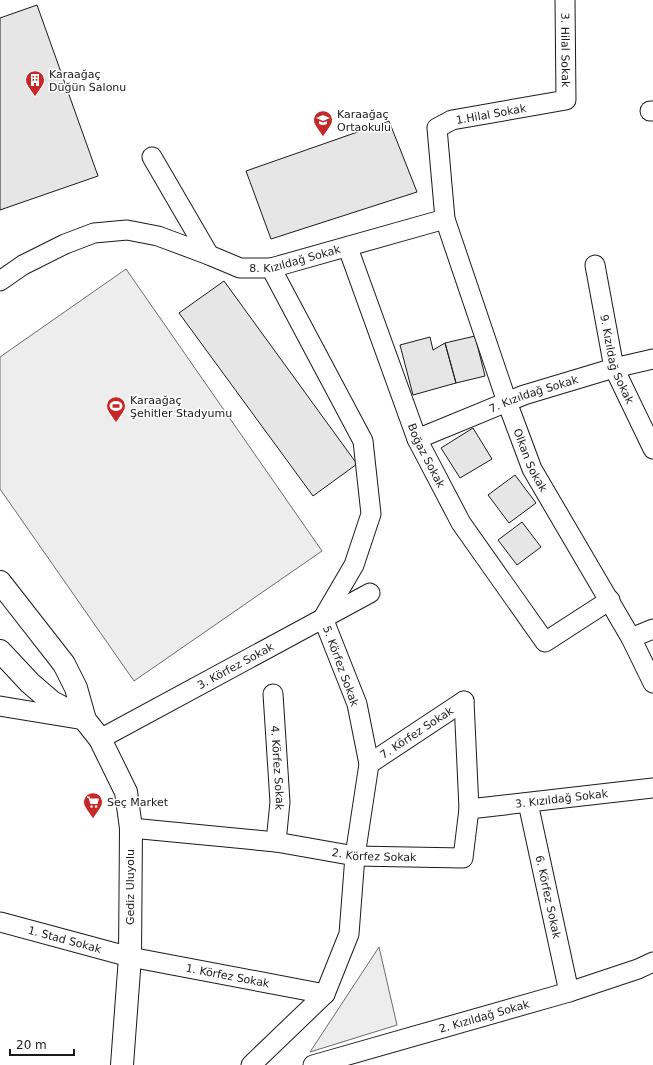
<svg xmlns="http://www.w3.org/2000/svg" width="653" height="1065" font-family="'DejaVu Sans',sans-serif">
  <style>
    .green { fill: #ededed; stroke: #6a6a6a }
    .building { fill: #e6e6e6; stroke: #1a1a1a }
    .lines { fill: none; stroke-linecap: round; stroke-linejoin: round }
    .street-casing { stroke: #1a1a1a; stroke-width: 21 }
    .secondary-casing { stroke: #1a1a1a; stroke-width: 24 }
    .street { stroke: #fff; stroke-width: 19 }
    .secondary { stroke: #fff; stroke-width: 22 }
    .labels { text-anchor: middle; stroke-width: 3; stroke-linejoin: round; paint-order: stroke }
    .street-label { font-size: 11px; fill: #1a1a1a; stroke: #fff }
    .poi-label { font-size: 11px; fill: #1a1a1a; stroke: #fff; text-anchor: start }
  </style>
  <rect width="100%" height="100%" fill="#fff"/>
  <path class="green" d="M126 269 322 551 134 681 0 489V357Z
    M379 947 397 1025 310 1052Z"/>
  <path class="building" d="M37 5 98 176 0 210V18Z
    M389 121 417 192 271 239 246 171Z
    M224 281 357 464 313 496 179 313Z
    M475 336 485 376 456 383 445 343Z
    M430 337 433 350 445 343 456 383 413 395 400 345Z
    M473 428 492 459 460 478 441 448Z
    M515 475 536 503 509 523 488 495Z
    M522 522 541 547 517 565 498 540Z"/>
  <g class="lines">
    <defs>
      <g id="street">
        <path id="s1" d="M565 0 566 100 452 120 437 128 445 219 507 402 532 469 631 638 653 683"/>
        <path d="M650 111H653"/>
        <path id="s2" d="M152 157 209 255 240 268H271L445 219"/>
        <path id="s3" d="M348 248 417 439 461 523 545 642 610 600"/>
        <path id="s4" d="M595 265 614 368 653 449"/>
        <path d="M0 281 23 265 65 244 94 233 127 230 158 236 209 255"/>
        <path id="s5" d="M417 439 524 395 614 368 653 359"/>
        <path d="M631 638 653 629"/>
        <path id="s6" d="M273 694 280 802 276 842"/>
        <path d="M0 706 78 719"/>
        <path id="s7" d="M100 739 370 593"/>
        <path id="s8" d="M369 764 464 701"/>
        <path id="s9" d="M528 803 569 992"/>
        <path id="s10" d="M469 809 653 788"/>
        <path id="s11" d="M131 828 276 842 355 856 463 858 469 809 464 701"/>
        <path id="s12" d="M0 922 130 957 325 994"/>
        <path d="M251 1065 325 994 349 934 355 856 369 764 357 704 323 618 354 565 371 514 363 441 271 268"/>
        <path id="s13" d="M313 1065 569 992 638 969 653 962"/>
      </g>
      <path id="secondary" d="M0 582 64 664 76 688 85 720 100 739 126 792 131 828 130 957 122 1065
        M0 651 30 683 52 702 85 720"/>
    </defs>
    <use href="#street" class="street-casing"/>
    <use href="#secondary" class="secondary-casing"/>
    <use href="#street" class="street"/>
    <use href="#secondary" class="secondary"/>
  </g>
  <defs>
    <symbol id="building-pin" viewBox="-11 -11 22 30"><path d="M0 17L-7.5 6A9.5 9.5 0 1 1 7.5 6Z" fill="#c62828" stroke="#fff"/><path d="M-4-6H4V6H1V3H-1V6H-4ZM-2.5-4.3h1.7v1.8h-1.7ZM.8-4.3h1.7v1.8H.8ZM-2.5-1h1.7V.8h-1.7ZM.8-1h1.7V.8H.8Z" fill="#fff"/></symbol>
    <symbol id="school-pin" viewBox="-11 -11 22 30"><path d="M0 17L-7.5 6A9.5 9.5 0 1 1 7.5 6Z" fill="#c62828" stroke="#fff"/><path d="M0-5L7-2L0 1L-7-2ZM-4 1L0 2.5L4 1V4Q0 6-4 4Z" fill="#fff"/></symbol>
    <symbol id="stadium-pin" viewBox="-11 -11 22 30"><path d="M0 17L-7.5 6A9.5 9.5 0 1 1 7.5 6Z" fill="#c62828" stroke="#fff"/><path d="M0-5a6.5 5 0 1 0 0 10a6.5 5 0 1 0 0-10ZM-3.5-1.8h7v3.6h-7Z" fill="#fff"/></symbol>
    <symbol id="supermarket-pin" viewBox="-11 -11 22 30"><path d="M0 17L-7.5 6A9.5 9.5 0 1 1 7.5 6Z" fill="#c62828" stroke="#fff"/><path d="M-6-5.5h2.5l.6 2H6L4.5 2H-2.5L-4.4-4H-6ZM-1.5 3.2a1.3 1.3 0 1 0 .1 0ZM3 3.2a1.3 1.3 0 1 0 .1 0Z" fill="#fff"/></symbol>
  </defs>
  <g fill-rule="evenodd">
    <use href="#building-pin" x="24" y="69" width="22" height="30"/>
    <use href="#school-pin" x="312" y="109" width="22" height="30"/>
    <use href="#stadium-pin" x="105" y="395" width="22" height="30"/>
    <use href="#supermarket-pin" x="82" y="791" width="22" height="30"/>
  </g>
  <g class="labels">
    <g class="street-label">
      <text dy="4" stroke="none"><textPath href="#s1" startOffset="50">3. Hilal Sokak</textPath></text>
      <text transform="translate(491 114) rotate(-10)" y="4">1.Hilal Sokak</text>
      <text dy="4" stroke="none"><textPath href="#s2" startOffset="203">8. Kızıldağ Sokak</textPath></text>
      <text dy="4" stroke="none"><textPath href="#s4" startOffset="97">9. Kızıldağ Sokak</textPath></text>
      <text dy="4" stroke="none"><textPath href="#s5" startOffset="125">7. Kızıldağ Sokak</textPath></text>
      <text dy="4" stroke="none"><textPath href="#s3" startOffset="222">Boğaz Sokak</textPath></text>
      <text dy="4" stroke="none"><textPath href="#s1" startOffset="580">Olkan Sokak</textPath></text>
      <text dy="4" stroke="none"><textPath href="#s7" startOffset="154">3. Körfez Sokak</textPath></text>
      <text transform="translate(341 666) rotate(70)" y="4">5. Körfez Sokak</text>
      <text dy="4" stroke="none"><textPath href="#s8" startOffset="57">7. Körfez Sokak</textPath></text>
      <text dy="4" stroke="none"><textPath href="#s6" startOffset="74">4. Körfez Sokak</textPath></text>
      <text dy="4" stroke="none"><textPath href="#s10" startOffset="93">3. Kızıldağ Sokak</textPath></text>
      <text dy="4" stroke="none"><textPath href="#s11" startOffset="245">2. Körfez Sokak</textPath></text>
      <text transform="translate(130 887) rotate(-90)" y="4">Gediz Uluyolu</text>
      <text dy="4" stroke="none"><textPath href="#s9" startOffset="96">6. Körfez Sokak</textPath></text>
      <text dy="4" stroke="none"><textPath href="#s12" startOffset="67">1. Stad Sokak</textPath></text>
      <text dy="4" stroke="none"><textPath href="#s12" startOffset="234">1. Körfez Sokak</textPath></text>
      <text dy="4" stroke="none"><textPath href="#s13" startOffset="178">2. Kızıldağ Sokak</textPath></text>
    </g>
    <g class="poi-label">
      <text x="49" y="78">Karaağaç<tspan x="49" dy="13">Düğün Salonu</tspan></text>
      <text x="337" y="118">Karaağaç<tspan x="337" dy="13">Ortaokulu</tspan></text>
      <text x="130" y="404">Karaağaç<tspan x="130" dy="13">Şehitler Stadyumu</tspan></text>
      <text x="107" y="806">Seç Market</text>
    </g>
  </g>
  <path d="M10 1049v6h64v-6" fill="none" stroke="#1a1a1a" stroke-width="2"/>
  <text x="16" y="1049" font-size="12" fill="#1a1a1a" stroke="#ffffff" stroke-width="3" paint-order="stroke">20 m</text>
</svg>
